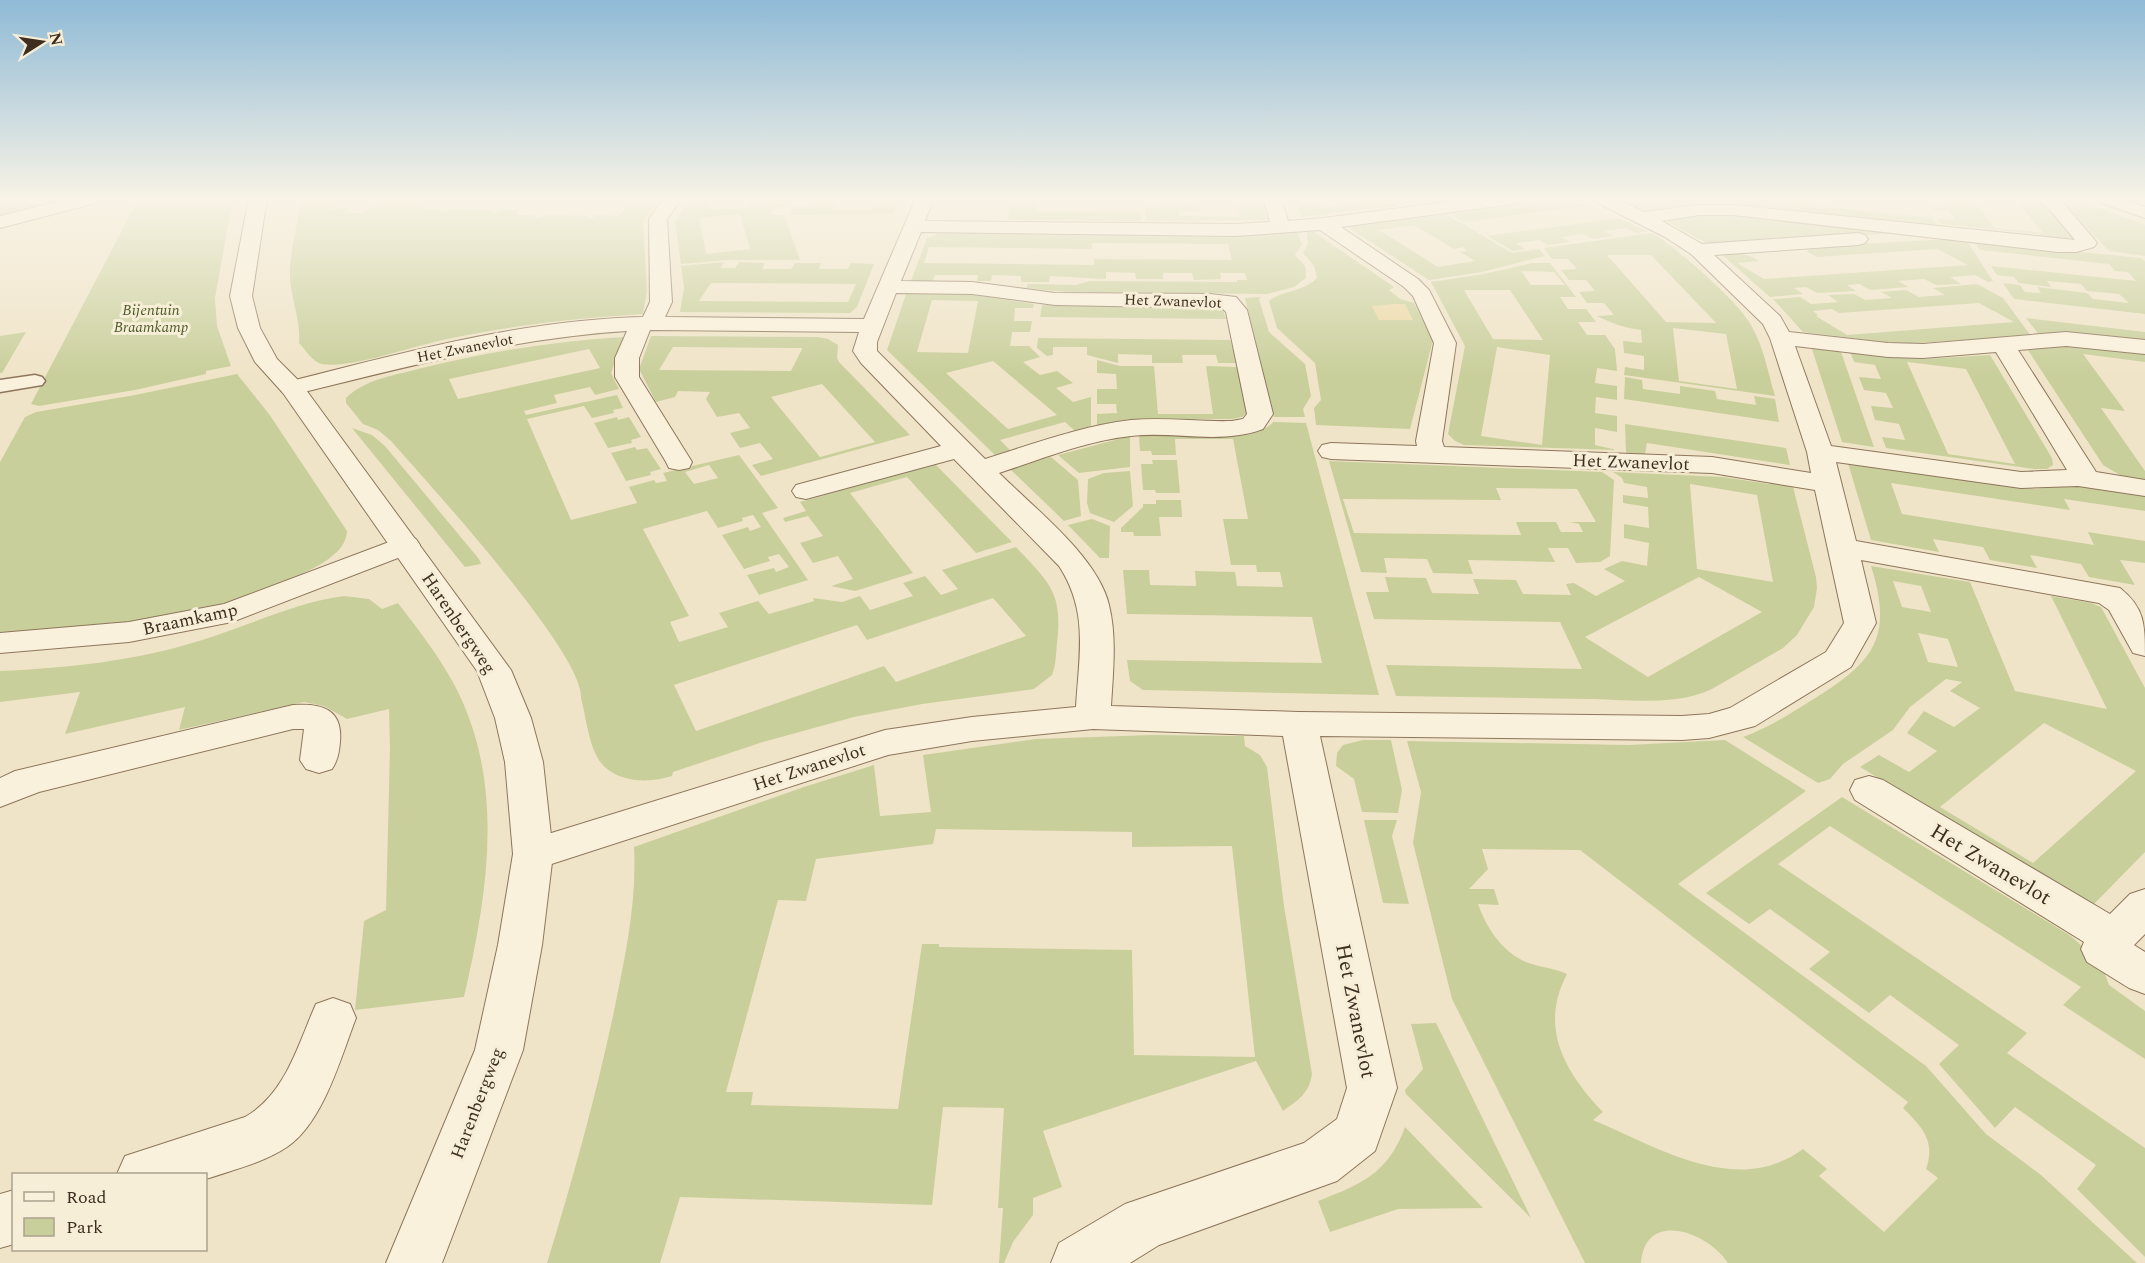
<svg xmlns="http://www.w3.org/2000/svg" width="2145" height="1263" font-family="Spectral,serif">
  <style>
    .green { fill: #c9cf9b; fill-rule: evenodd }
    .sand { fill: #ecd9a5 }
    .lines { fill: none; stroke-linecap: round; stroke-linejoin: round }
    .pedestrian-casing { stroke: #8d765c; stroke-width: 3 }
    .minor-casing { stroke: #8d765c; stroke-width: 2 }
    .tertiary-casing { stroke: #8d765c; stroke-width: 2 }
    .pedestrian { fill: #faf1dc; fill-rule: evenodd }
    .minor { fill: #faf1dc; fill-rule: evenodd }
    .tertiary { fill: #faf1dc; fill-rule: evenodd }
    .labels { text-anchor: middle; stroke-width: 6; stroke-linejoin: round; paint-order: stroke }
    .far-street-label { font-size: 15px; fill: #3d2e20; stroke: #f7eed8 }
    .far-park-label { font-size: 15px; font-style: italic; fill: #4d5a26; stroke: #f7eed8 }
    .street-label { font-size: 18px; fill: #3d2e20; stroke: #f7eed8 }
    .near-street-label { font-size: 21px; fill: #3d2e20; stroke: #f7eed8 }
  </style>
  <rect width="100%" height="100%" fill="#f0e4c8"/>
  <path class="green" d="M0 198H79L0 218Z
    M139 198H233L215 298 217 326 231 366 206 371V374L135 390 39 406 31 404Z
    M301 198H365C349 208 339 201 327 210 336 211 342 207 351 207L344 213H363L383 200 435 198 421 209H442L440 212H446L450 209 492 210 490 212 496 213 500 210H519L515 215H536L534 218H541L545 215 587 216 586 218H593L596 215 618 216 630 203 614 202 617 198H660L643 221 647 291 643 314C578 318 515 325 452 338 418 344 353 369 322 364 312 362 306 350 299 343 301 321 291 299 290 278 289 254 298 223 301 198Z
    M691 198H714L706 209H745L753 198H793L788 206 774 207 770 215H784L800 260H728L681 264 675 222ZM740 214 750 249 706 254 699 218Z
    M812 198H837L832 210H871L877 198H900L894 214 790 215 793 206H808Z
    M991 198H1039L1037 211 1140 212 1141 221 1008 220 1010 204H990Z
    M1145 198H1177L1178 203H1198L1199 211H1179V216L1240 217 1236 198H1260L1267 220 1146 221 1145 207H1160L1159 199Z
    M1295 198 1307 204 1317 203 1323 207 1391 198H1460L1302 217Z
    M1566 198 1580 199 1592 205 1463 222 1449 214Z
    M1618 198H1813L1817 206 1932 218 1938 227 1692 206 1646 211Z
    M1926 198H1972L1994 228 2043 233 2016 200 2003 198H2034L2046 204 2076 240 2045 241 2039 234 1942 224 1938 219 1955 220 1949 211 1933 210 1930 206 1946 208 1942 200Z
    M2054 198H2072L2145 225V256L2109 251 2066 205Z
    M1446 214 1512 253 1539 249 1545 256 1482 272 1429 280 1348 227ZM1414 225 1454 249 1463 247 1467 251 1460 252 1475 261 1438 267 1379 230Z
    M1704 215 1744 216 1900 233 1710 245 1663 219Z
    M1619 218 1647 231 1636 233 1626 228 1604 231 1614 236 1593 239 1583 234 1561 237 1570 242 1548 245 1539 240 1516 243 1525 249 1513 251 1487 236Z
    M1297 232 1302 244 1295 255 1305 266 1306 278 1294 287 1267 294 1066 292 1026 288 1028 284 1076 285 1090 281 1237 282V280H1247L1245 273H1220L1221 279 1194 280 1192 273H1163V279H1136L1135 273 1106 272V279L1050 276 1049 282H1021V276L992 275 991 281H977L978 275H935L933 281H911L927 238 940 233 1245 235ZM1092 243 1228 244 1232 260 1094 259V265L924 263 929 247 1092 249Z
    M1307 232H1314L1394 287 1389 290 1400 299 1414 303 1433 340 1410 429 1316 425 1314 408 1321 400 1315 363 1277 328 1269 301C1283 290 1301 293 1317 278L1314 266 1303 253 1308 244Z
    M1652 233C1677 248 1737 300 1751 325 1764 347 1768 373 1775 396L1624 375 1625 367 1644 370V356L1624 353 1623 341 1642 343 1641 330C1625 328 1611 323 1597 316L1614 315 1604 303H1587L1579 292 1595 291 1586 280H1569L1561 270 1577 269 1568 259H1552L1544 248ZM1607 255H1651L1716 323 1666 322ZM1673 328 1726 334 1737 389 1679 381Z
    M1950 239 1967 241 1993 281 1988 282 1975 275 1950 277 1961 284 1936 285 1924 279 1898 281 1909 287 1870 290 1859 284 1847 285 1856 291 1817 293 1806 287 1794 288 1803 294 1770 297 1720 253C1736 252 1746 253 1759 261L1737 263 1764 279 1968 265 1937 249 1817 257 1806 251 1809 250 1805 247Z
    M1974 241 2141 258 2145 261V314L2014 299 2003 283 2020 285 2025 292 2041 293 2037 287 2087 293 2093 299 2129 303 2119 294 2087 291 2081 284 2047 281 2051 287 2019 283 2014 277 1997 275 1991 266 2136 281 2128 272 2115 271 2109 264 1980 250Z
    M724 262 721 268H735L739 262 765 263 762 269H791L795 263H821L819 269H848L851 263 874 264 857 307 850 313 680 312 684 288 681 266ZM711 283 856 284 848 302 699 301Z
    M1532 263H1550L1576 297H1560L1568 309H1586L1596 322H1578L1587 335H1605L1615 349 1617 371 1597 368 1595 383 1617 386V400L1596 397 1595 413 1617 416V432L1595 428V445L1617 450 1464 445 1455 441 1448 434 1465 346 1431 282 1484 274ZM1521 271 1554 272 1565 285H1531ZM1464 290H1510L1543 340 1493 339ZM1497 347 1550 355 1542 445 1481 436Z
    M1977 284 2003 298 2031 336 1901 344 1803 332 1773 299 1800 297 1811 304 1838 302 1828 295 1854 294 1865 300 1892 298 1881 292 1906 290 1919 297 1945 295 1933 288ZM1979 303 2014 322 1847 335 1816 316 1818 315 1813 311 1832 309 1839 313Z
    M906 294 974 295 1034 304 1033 308H1015L1014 321H1032L1030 332H1012L1010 346H1029L1040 357 1023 362 1040 375 1057 371 1073 383 1056 388 1073 402 1091 397V426L1075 431 1065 422 1000 440 1013 453 997 457 887 350ZM932 300 978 301 968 353 917 352ZM993 361 1057 415 1008 429 946 373Z
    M1261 297 1259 299 1269 332 1305 364 1311 396 1303 409 1305 417H1274L1245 298Z
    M1042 305 1222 307 1226 319 1040 317Z
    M2026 318 2145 332V342L2039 335Z
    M26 332 2 373H0V336Z
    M651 336 817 337 828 339 838 345 837 358 839 362 910 435 761 476 752 465 773 459 760 443 740 448 730 433 750 428 739 413 717 417 706 399 710 392 678 391 675 397 656 402 639 369ZM673 347 802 348V349L791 371 659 370ZM822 384 875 442 820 457 771 397Z
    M624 337 611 373 619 389 595 395 590 387 554 395 557 403 524 411 526 415 617 395 623 408 613 410 614 413 592 418 584 406 527 419 571 520 637 503 629 487 654 480 656 483 667 481 663 473 739 455 778 508 762 513 808 580 759 595 747 575 774 568 776 572 789 567 779 554 768 557 770 561 744 569 722 535 748 527 750 531 761 527 753 515 742 518 743 521 718 528 707 511 643 529 689 616 670 622 679 642 728 627 719 613 758 601 769 614 814 601 813 598 842 602 860 596 870 610 913 596 903 583 925 576 941 595 958 589 942 570 1016 547C1049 583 1063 591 1057 643 1056 653 1056 666 1052 675L1034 689 922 704 854 717 763 742 673 772 672 776C647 784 612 783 597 757 588 740 586 717 581 698 584 653 427 482 391 441L378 430 363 424 346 403V398C366 379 392 376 418 369 486 352 554 341 624 337ZM589 349 600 368 458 399 449 379ZM709 465 718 478 694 484 685 472ZM993 598 1026 636 896 682 884 666 696 731 674 685 857 625 867 640Z
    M1038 338 1230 340 1237 363H1218L1216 355H1182L1183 363H1152V355L1118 354V363L1087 355V347H1053V355L1047 356 1037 348Z
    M2077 343 2145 351V362L2083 354 2125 411 2101 408 2145 471V480L2120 475 2103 465 2026 347Z
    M1811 346 1840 349 1874 447 1842 442Z
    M1850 351 1924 359 1990 355 2052 458 2053 465 2047 469H2034L1886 448 1882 437 1905 440 1899 424 1875 420 1871 406 1893 408 1886 393 1864 390 1859 377 1881 379 1875 365 1854 362ZM1907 362 1966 369 2015 464 1948 454Z
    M1097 360 1120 366H1154L1158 414H1213L1206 366 1237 367 1248 412 1242 417 1233 419H1131L1097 425V414L1117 413 1116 404H1097V389H1117L1116 374 1097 373Z
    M237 374 269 414 347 531C346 543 340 550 331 557 300 582 196 614 155 620 104 628 51 631 0 633V462L25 417 36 412 135 395Z
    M1625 377 1642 380 1643 389 1680 394V386L1715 391 1717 399 1756 405 1754 396 1775 399 1779 422 1624 399Z
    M617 417 618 420 629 417 641 437 631 440 632 443 608 448 594 423Z
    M1273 422 1306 423 1379 695 1143 690 1130 681 1127 660 1322 663 1312 617 1127 614 1123 570H1149L1150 585 1196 586 1195 571 1235 572 1237 586 1283 587 1280 572H1257L1256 565H1231L1223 519H1248L1233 439H1175L1176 455H1152L1151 451H1140L1139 435C1165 435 1260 442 1273 422Z
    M1625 424 1786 448 1790 465 1647 443 1645 454 1626 453Z
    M352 428 372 435 385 446 479 559 481 564 465 567Z
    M1130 436V467L1079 473 1058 455Z
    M635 447 637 450 647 448 661 469 650 472 651 475 626 481 611 453Z
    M1051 457 1078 480 1081 516 1064 521 1010 469Z
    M1152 460H1177L1180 493H1156L1155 490H1143L1141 464H1153Z
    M1847 460 2034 489 2076 485 2145 495V511L2064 499 2070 510 1891 483 1902 514 2094 545 2088 532 2145 541V563L2120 560 2135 585 2089 577 2081 564 2030 555 2037 568 1990 560 1983 547 1933 539 1939 552 1871 540Z
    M1329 461 1602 472 1614 480 1610 556 1600 562 1576 563 1568 548H1548L1555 562 1468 560 1473 574 1433 573 1427 559 1384 558 1387 573 1361 572ZM1496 488 1577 489 1596 522H1570L1579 524 1583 532H1561L1556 522H1516L1521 535 1354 533 1343 499 1501 500Z
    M935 464 1012 542 976 553 907 477 850 493 913 573 855 591 831 586 853 579 838 556 813 563 800 543 823 536 808 516 785 522 783 518 806 511 800 502Z
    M1130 471 1133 506 1114 522 1090 513 1087 503 1088 479 1104 473Z
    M1613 472 1723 477 1769 484V479L1792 483 1816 577 1817 588 1814 607 1797 635 1783 648 1712 689C1675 707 1624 699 1585 699 1522 698 1459 697 1396 696L1386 665 1582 669 1560 622 1374 619 1366 592H1389L1385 577 1426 578 1432 593 1479 594 1473 579 1516 580 1523 594 1571 595 1566 584 1574 583 1596 596 1625 581 1604 569 1622 561 1647 566 1649 543 1624 538V524L1649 528 1648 507 1623 503V495L1648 498 1647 487 1624 483 1622 478ZM1690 484 1757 495 1773 582 1697 569ZM1699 577 1762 612 1648 677 1585 637Z
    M1156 500H1181L1182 517H1159L1161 536H1134L1133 532H1121V528L1143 507V504H1156Z
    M1092 519 1110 526 1109 558H1100L1068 525Z
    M1871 566 1970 582 2015 691 2107 709 2051 596 2091 603 2101 607 2145 688V852L2093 905 1860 767 1879 755 1909 772 1937 751 1907 733 1924 711 1954 727 1980 708 1950 691 1962 682 1946 679 1910 707 1893 730 1843 764 1830 779 1818 783 1743 737C1768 728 1790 714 1812 700 1873 662 1894 639 1871 566ZM1893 581 1921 586 1931 612 1902 607ZM1918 633 1948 639 1958 667 1928 662ZM2044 723 2136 771 2033 863 1940 807Z
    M344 596 369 599 382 609 398 603C420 632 443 661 459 694 505 790 487 897 464 997L355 1010 364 921 386 910 390 748 389 709 347 719 324 706 304 702 179 730 185 707 65 734 80 692 0 702V671C68 668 134 661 199 641 246 627 296 602 344 596Z
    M1151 735 1244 736 1245 746 1260 755 1267 767 1284 906 1312 1074C1309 1094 1298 1100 1283 1111L1256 1061 1043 1131 1062 1187 1033 1198V1215L1013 1242 1004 1263H999L1003 1208H998L1004 1108 943 1107 932 1205 680 1197 660 1263H547C573 1179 596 1096 614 1011 625 957 637 903 634 847L804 787 874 765 880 816 931 812 923 755 1036 739ZM936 829 1132 832V847L1232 846 1255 1057 1134 1055 1132 950 939 947V944H922L898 1109 751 1105 753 1092H726L778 900 806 901 816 859 933 844Z
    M1363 740H1391L1402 790 1398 813 1362 812 1354 779 1336 766 1337 753 1343 745Z
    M1725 740 1806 791 1678 884 1926 1066 1986 1134 2041 1175 2137 1263H1728C1708 1232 1645 1209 1641 1263H1585L1452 999 1413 843 1421 792 1407 741 1628 745ZM1482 849 1580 850 1908 1102 1903 1108C1922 1127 1936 1141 1926 1169L1938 1178 1884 1232 1819 1176 1827 1169 1803 1149C1736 1198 1658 1147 1593 1120L1603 1112C1564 1071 1539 1027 1567 974 1554 968 1539 967 1526 962 1502 952 1486 927 1478 904L1499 905 1494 889H1469L1488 869Z
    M1842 797 2071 936 2101 964 2109 985 2145 1011V1059L2063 1005 2081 987 1830 826 1778 864 2027 1033 2007 1053 2145 1148V1257L2077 1189 2096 1165 2015 1107 1995 1128 1939 1064 1959 1045 1890 995 1869 1013 1809 969 1830 952 1770 909 1749 924 1706 893Z
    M1364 820H1397L1392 836 1409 904 1383 903Z
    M1436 1023 1442 1035 1531 1218 1406 1094 1405 1090 1423 1069 1411 1024Z
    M1405 1127 1483 1208 1398 1209 1330 1232 1318 1201C1361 1184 1388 1174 1405 1127Z"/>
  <path class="sand" d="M1394 304H1405L1413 320H1379L1372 306Z"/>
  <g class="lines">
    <defs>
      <path id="pedestrian" d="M35 375 42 377 45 381 42 385 0 392V380Z"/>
      <path id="minor" d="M72 198H103L100 202 0 228V216Z
        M664 198H682L667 219 672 302 665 317 864 319 916 198H934L925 221 1235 224 1270 222 1263 198H1281L1288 221 1324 218 1477 198H1529L1520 203 1341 227 1418 279 1429 290 1456 343 1442 441 1444 447 1712 457 1811 473 1807 452 1770 338 1763 324 1691 254 1665 237 1596 202 1593 198H1616L1644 212 1699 205H1733L2075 240 2051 211 2035 198H2056L2063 203 2094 239 2097 243 2094 247 2076 252H2058L1733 215H1699L1662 221 1702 244 1858 233 1865 235 1868 239 1865 243 1858 245 1714 255 1780 316 1789 332 1888 343 1923 344 2066 332 2145 340V354L2066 346 2018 350 2096 472 2145 480V496L2078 486 2021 488 1836 462 1856 541 2120 588C2145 608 2145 625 2145 656L2133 653 2109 610 2099 603 1861 560 1876 623 1851 667 1755 726 1709 738 1682 740 1320 736 1397 1088 1375 1151 1337 1181 1159 1245 1130 1263H1051L1059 1243 1125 1204 1304 1143 1337 1119 1347 1088 1283 736 1093 729 972 741 888 755 533 870 519 865 513 854 519 843 885 730 972 717 1076 707C1079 654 1089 612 1059 566L954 459 806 499 796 497 792 491 796 485 941 446 861 363 853 351 859 332 650 330 639 358V377L692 462 689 468 679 470 669 468 666 462 615 377V358L627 331C512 338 403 368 292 395L283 393 280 388 283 383C402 353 520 320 643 317L650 302 649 219ZM1320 230 1404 287 1413 296 1434 343 1416 441 1417 446 1331 443 1322 445 1318 451 1322 457 1331 459 1712 473 1815 490 1844 623 1826 652 1730 708 1709 714 1682 716 1299 712 1111 706C1113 673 1117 637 1109 605 1098 557 1033 507 999 473 1042 459 1085 441 1131 436 1175 431 1221 445 1263 429L1273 414 1247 310 1236 297 1210 294 1055 293 972 282 901 281 921 232 1235 236ZM896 293 972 294 1055 305 1222 308 1226 312 1247 414 1243 419 1232 421C1199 422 1165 417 1131 420 1081 426 1033 444 985 459L877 351V342ZM1795 346 1888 357 1923 358 1996 352 2067 470 2021 472 1831 446Z
        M405 536 416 539 420 545 416 551 232 622 129 642 0 653V633L129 622 224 604Z
        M293 705C322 703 343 709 340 742 339 752 338 760 332 769L319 773 306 769 300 760 304 729H293L39 792 0 807V778L15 771Z
        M1869 776 1883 780 2110 914 2130 894 2145 889V934L2134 945 2145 952V994L2129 988 2087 962 2081 949 2084 942 1855 800 1850 790 1855 780Z
        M333 998 350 1004 356 1018C341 1057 323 1123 287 1147 263 1163 233 1170 206 1179V1174H117L125 1156 245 1117C286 1094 298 1044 316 1004Z
        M14 1190V1244L0 1248V1194Z"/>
      <path id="tertiary" d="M249 198H267L252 296 260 328 277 359 301 383 511 670 531 718 543 762 553 854 542 945 523 1050 442 1263H386L475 1050 498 945 513 854 505 762 495 718 477 671 283 393 255 362 238 328 230 296Z
        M2095 198H2121L2145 207V218L2098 202Z"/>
    </defs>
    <use href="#pedestrian" class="pedestrian-casing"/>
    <use href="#minor" class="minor-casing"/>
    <use href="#tertiary" class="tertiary-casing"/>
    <use href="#pedestrian" class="pedestrian"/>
    <use href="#minor" class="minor"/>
    <use href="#tertiary" class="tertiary"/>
  </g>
  <linearGradient id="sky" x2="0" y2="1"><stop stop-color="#8fbad6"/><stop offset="0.53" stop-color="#f8f3e6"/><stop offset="1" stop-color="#f8f3e6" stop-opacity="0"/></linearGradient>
  <rect width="2145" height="375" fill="url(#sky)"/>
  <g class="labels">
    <g class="far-street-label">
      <text transform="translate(1173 301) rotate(2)" y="5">Het Zwanevlot</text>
      <text transform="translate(465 348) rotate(-11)" y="5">Het Zwanevlot</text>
    </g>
    <g class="far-park-label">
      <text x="151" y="315">Bijentuin<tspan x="151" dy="17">Braamkamp</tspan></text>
    </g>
    <g class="street-label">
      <text transform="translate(1631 462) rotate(2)" y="6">Het Zwanevlot</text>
      <text transform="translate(190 619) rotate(-12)" y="6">Braamkamp</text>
      <text transform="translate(459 623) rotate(56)" y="6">Harenbergweg</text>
      <text transform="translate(809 767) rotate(-18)" y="6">Het Zwanevlot</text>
      <text transform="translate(477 1103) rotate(-69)" y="6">Harenbergweg</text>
    </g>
    <g class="near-street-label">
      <text transform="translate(1991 864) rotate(31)" y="7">Het Zwanevlot</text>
      <text transform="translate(1356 1011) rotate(79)" y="7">Het Zwanevlot</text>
    </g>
  </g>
  <rect x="12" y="1173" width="195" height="78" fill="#f7eed8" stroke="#ada18e" stroke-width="1.5"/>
  <rect x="24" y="1192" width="30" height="9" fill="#faf1dc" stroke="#ada18e" stroke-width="1.5"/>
  <text x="66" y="1203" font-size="18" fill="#3d2e20">Road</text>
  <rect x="24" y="1218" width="30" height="18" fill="#c9cf9b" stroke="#ada18e" stroke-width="1.5"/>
  <text x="66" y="1233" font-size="18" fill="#3d2e20">Park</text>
  <g transform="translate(42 42) rotate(78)" stroke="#f7eed8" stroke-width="4.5" paint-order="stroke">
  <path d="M0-4.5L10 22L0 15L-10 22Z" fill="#3d2e20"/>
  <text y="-9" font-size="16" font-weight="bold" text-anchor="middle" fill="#3d2e20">N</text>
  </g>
</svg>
